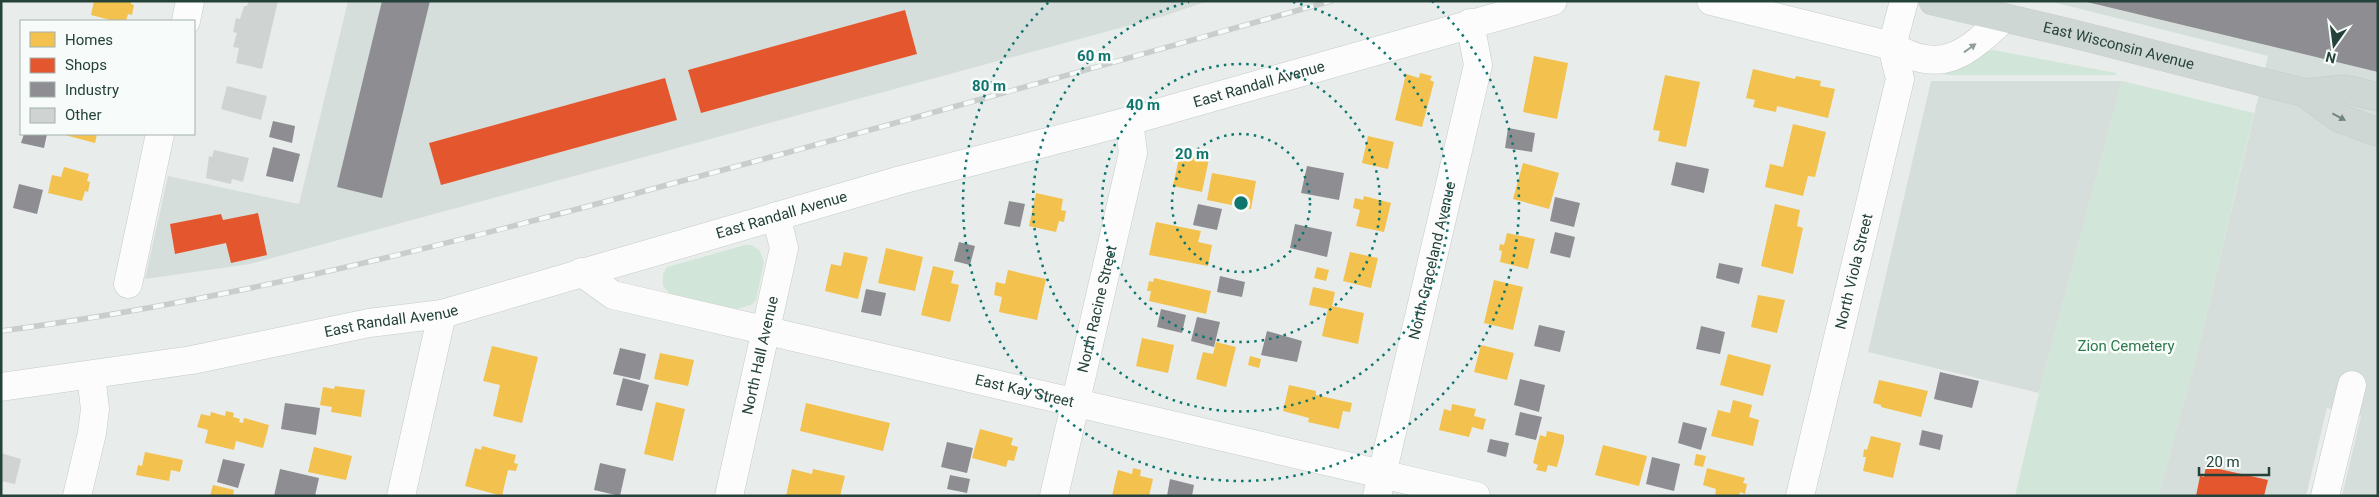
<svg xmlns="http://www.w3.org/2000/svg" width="2379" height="497" font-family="Roboto,sans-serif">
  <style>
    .built { fill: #d6dedb }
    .green { fill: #d1e6d8 }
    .homes { fill: #f2c14e }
    .shops { fill: #e4572e }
    .industry { fill: #8d8d92 }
    .building { fill: #cfd4d2 }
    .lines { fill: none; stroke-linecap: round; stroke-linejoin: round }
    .minor-casing { stroke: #c5cac8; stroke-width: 29 }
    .major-casing { stroke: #c3ccc9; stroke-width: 29 }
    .minor { stroke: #fcfcfc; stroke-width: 28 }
    .major { stroke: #cfd7d5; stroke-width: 28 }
    .rail-casing { stroke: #c9cdcc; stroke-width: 5.5 }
    .rail { stroke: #f7fbf9; stroke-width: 4; stroke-dasharray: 11; stroke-linecap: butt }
    .oneway { fill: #909f9b }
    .oneway2 { fill: #718580 }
    .ring { fill: none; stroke: #0f766e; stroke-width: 2.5; stroke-dasharray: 2.5 5 }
    .labels { text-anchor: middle; stroke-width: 5; stroke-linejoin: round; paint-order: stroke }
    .street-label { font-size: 15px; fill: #24423a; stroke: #f7fbf9 }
    .park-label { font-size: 15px; fill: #2d7a4b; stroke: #f7fbf9 }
    .centre { fill: #0f766e; stroke: #f7fbf9; stroke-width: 2.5 }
    .ring-label { font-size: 15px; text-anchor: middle; font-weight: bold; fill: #0f766e; stroke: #f7fbf9; stroke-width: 5; stroke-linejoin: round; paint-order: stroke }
  </style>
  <rect width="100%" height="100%" fill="#e8edeb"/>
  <path class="built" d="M348 1H1208L1164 16 250 264 145 279 168 176 299 204Z
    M2049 1H2378V496H2342L2361 416 2327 408 2306 496H2158L2199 346 2268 56Z
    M1931 81H2122L2039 393 1868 352Z"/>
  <path class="green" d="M1993 50 2116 73V75H1945L1944 66Z
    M2122 81 2254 113 2199 346 2158 496H2015L2039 393Z
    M745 245H752L760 251 764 262 756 300 751 305 736 309 670 294 663 286V274L667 267Z"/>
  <path class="homes" d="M94 1H131V4L134 5 132 15 128 14 126 21H114L91 15Z
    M1534 56 1568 63 1557 119 1523 112Z
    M1753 69 1795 79 1796 76 1821 81 1820 86 1835 89 1828 118 1777 106 1776 112 1753 107 1755 100 1746 98Z
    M1420 73 1432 76 1430 80 1434 82 1422 127 1395 120 1406 74 1419 78Z
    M1665 75 1700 82 1686 147 1658 141 1660 131 1653 130Z
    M1793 124 1826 132 1815 177 1808 176 1803 196 1765 187 1770 164 1783 167Z
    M61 134H97L95 143Z
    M1368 136 1394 142 1388 169 1362 163Z
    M1180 153 1209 159 1202 192 1173 186Z
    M1523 163 1559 173 1549 209 1513 199Z
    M64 167 89 174 87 181 90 182 88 192 85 191 82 201 48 193 52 175 61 177Z
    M1212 173 1256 181 1251 209 1207 200Z
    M1036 193 1063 199 1061 210 1066 211 1064 222 1059 221 1056 232 1029 226Z
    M1364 196 1391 203 1384 232 1356 226 1360 210 1353 208 1355 198 1363 200Z
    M1775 204 1800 210 1797 226 1803 228 1793 274 1761 266Z
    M1156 222 1201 231 1198 242 1212 245 1208 266 1149 255Z
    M1507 233 1535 239 1528 269 1500 262 1502 251 1499 250 1500 244 1504 245Z
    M886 248 923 257 915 291 878 283Z
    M844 252 868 257 858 299 825 291 831 264 841 266Z
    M1350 252 1378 258 1371 288 1343 281Z
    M933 266 954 271 951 283 959 285 950 322 921 315Z
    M1317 267 1329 270 1326 281 1314 278Z
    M1008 270 1046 279 1037 320 999 312 1002 297 994 295 996 282 1005 284Z
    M1154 278 1211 291 1206 314 1149 301 1151 291H1147L1149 281 1153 282Z
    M1494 280 1523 287 1513 330 1484 323Z
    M1313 287 1335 292 1332 306 1364 313 1358 344 1322 336 1328 309 1309 305Z
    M1758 295 1785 300 1777 333 1751 327Z
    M1142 338 1174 345 1168 373 1136 366Z
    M1216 342 1236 347 1226 387 1196 379 1203 352 1213 354Z
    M1481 345 1514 353 1507 380 1474 372Z
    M492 346 538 357 522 423 493 416 500 385 483 381Z
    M660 353 694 360 688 386 654 379Z
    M1728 354 1771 365 1763 396 1720 385Z
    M1250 356 1261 359 1259 368 1248 365Z
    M1879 380 1928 391 1921 417 1881 407V405L1873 403Z
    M1289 385 1316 391V395L1352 403 1350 412 1343 411 1339 429 1308 422 1309 418 1283 411Z
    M335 386 365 390 361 417 331 412 332 407 320 405 323 387 334 389Z
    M1733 400 1752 405 1749 417 1759 420 1753 446 1711 436 1718 410 1730 413Z
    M656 402 685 409 673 461 644 454Z
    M806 403 890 423 883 451 800 431Z
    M1452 404 1476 409 1474 416 1486 419 1483 430 1472 427 1469 437 1439 430 1444 409 1451 411Z
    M226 411 234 413 233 417 240 419 239 422 243 423 244 418 269 425 263 448 236 441 234 450 205 443 208 430 197 427 201 414 210 416 211 412 225 416Z
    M980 429 1013 438 1011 445 1018 447 1014 461 1008 460 1006 467 972 458Z
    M1547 431 1564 435V441L1557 467 1548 465 1546 472 1536 470 1538 465 1533 463 1540 435 1546 437Z
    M1871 436 1901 443 1893 478 1863 471 1866 457H1863L1864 449 1867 450Z
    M1603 445 1647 456 1639 486 1595 475Z
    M482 446 516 455 514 463 518 464 516 471 508 470 502 496 465 486 475 448 481 450Z
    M314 447 352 456 346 480 308 472Z
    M145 452 183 460 180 472 171 470 169 481 136 475 138 465 142 466Z
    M1696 454 1706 456 1703 467 1694 465Z
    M1133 468 1141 470 1140 476 1153 479 1149 496H1112L1118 470 1132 474Z
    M1707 468 1745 478 1743 483 1747 484 1745 494 1740 492 1739 496H1715L1716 489 1703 485Z
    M792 469 812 474 813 469 845 476 840 496H786Z
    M213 485 234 490 233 496H210Z"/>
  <path class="shops" d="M905 10 917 54 701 113 688 70Z
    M665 78 677 120 441 185 429 143Z
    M258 213 267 255 231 263 226 243 175 254 170 224 221 214 223 220Z
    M2206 466 2268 480 2264 496H2196L2200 476 2204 477Z"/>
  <path class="industry" d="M382 1H430L382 198 337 187Z
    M2087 1H2378V72L2087 2Z
    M273 121 295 126 292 143 269 137Z
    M1508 128 1535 133 1532 152 1505 148Z
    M24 134H47L44 148 21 143Z
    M273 147 300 154 293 182 266 176Z
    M1676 162 1709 169 1704 193 1671 185Z
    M1307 166 1344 173 1339 200 1301 193Z
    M19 184 43 190 37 214 13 208Z
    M1555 197 1580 203 1574 227 1550 221Z
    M1009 201 1025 204 1020 227 1004 224Z
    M1198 204 1222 209 1217 230 1193 225Z
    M1295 224 1332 232 1327 257 1290 248Z
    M1555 232 1575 237 1570 258 1550 253Z
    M959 242 975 246 970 265 954 261Z
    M1719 263 1743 268 1739 284 1716 278Z
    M1220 276 1245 282 1242 297 1217 292Z
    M866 289 886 293 881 316 861 312Z
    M1161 309 1186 315 1182 333 1157 327Z
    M1197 317 1220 322 1214 347 1191 341Z
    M1539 325 1565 331 1560 352 1534 346Z
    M1701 326 1725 332 1720 354 1696 349Z
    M1267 331 1302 341 1297 362 1261 355Z
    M620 348 646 354 640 380 613 374Z
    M1940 372 1979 381 1972 408 1934 399Z
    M623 378 649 385 642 411 616 405Z
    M1520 379 1545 385 1539 412 1514 405Z
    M285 403 320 408 316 435 281 429Z
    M1520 412 1542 417 1536 440 1515 435Z
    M1683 422 1707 428 1701 450 1678 443Z
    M1922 430 1943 435 1940 450 1919 445Z
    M1490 439 1509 443 1506 457 1487 452Z
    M947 442 973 448 967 473 941 467Z
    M1652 457 1680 464 1674 491 1646 484Z
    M223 459 245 464 238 488 217 482Z
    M600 463 626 469 620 496 594 490Z
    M280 469 319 478 315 496H274Z
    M950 475 970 479 967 493 947 489Z
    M1170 479 1194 485 1192 496H1167Z"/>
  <path class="building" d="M249 1H278L262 69 236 63 239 48 233 47 237 33 233 32 236 18 240 19 244 6H247Z
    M227 86 267 96 261 120 221 109Z
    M214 150 249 158 243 182 232 179 231 184 206 178 209 156 212 157Z
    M1 453 21 459 15 484 1 481Z"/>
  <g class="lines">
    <defs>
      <g id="minor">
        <path d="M1711 1 1892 46C1942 76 1967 53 2004 18"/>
        <path d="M186 21 190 1"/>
        <path id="s1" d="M581 272 613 295 1476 496"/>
        <path d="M128 284 160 134"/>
        <path id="s2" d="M1 387 192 360 369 323 442 314 901 180 1129 121 1553 1"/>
        <path d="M77 496 92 433 95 409 91 375"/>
        <path d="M401 496 442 314"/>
        <path id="s3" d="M729 496 784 248 776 216"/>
        <path id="s4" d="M1054 496 1133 153 1129 121"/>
        <path id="s5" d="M1377 496 1478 65 1470 23"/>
        <path id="s6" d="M1800 496 1900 79 1892 46 1904 1"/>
        <path d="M2325 496 2352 385"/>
      </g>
      <g id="major">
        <path id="s7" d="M1933 1 2074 34 2305 93 2345 89 2378 97"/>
        <path d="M2305 93 2339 118 2378 132"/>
      </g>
    </defs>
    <use href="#minor" class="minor-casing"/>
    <use href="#major" class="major-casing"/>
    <use href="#minor" class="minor"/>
    <use href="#major" class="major"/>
    <defs>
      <path id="rail" d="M1 331C228 301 447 245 667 185 889 126 1110 63 1331 1"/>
    </defs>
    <use href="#rail" class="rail-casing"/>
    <use href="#rail" class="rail"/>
  </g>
  <defs><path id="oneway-solid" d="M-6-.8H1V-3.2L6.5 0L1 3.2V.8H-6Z" transform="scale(1.25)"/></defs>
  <use class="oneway" href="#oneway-solid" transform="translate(1970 48) rotate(-36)"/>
  <use class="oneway2" href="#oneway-solid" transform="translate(2339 117) rotate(28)"/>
  <g class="ring">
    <circle cx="1241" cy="203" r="69"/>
    <circle cx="1241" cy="203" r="139"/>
    <path d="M1293 2A208 208 0 1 1 1189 2"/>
    <path d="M1432 1A278 278 0 1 1 1050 1"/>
  </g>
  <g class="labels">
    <g class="street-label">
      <text dy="5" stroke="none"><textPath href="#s7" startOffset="191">East Wisconsin Avenue</textPath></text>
      <text dy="5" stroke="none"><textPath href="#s2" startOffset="1296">East Randall Avenue</textPath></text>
      <text dy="5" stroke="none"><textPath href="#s2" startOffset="801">East Randall Avenue</textPath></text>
      <text dy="5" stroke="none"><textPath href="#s5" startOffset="242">North Graceland Avenue</textPath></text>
      <text dy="5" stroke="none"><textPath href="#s6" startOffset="231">North Viola Street</textPath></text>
      <text dy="5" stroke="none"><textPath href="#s4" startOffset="192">North Racine Street</textPath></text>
      <text dy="5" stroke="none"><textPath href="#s2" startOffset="396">East Randall Avenue</textPath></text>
      <text dy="5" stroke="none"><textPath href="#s3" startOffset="144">North Hall Avenue</textPath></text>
      <text dy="5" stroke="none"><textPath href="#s1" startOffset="462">East Kay Street</textPath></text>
    </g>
    <g class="park-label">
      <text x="2126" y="351">Zion Cemetery</text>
    </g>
  </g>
  <circle cx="1241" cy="203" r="8" class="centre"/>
  <g class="ring-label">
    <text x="1094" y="61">60 m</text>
    <text x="989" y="91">80 m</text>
    <text x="1143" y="110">40 m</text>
    <text x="1192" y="159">20 m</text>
  </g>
  <rect width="2379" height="497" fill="none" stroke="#24423a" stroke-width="5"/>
  <rect x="20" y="20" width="175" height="115" fill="#f7fbf9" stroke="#a3b1ad"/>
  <rect x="30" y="32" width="25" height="15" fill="#f2c14e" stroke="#a3b1ad"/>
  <text x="65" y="45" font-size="15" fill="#24423a">Homes</text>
  <rect x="30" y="58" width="25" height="15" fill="#e4572e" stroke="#a3b1ad"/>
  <text x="65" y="70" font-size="15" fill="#24423a">Shops</text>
  <rect x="30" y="82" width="25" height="15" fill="#8d8d92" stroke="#a3b1ad"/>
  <text x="65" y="95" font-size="15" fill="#24423a">Industry</text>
  <rect x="30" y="108" width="25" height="15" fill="#cfd4d2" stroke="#a3b1ad"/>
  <text x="65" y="120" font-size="15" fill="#24423a">Other</text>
  <g transform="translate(2334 45) rotate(194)" stroke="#f7fbf9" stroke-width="4" paint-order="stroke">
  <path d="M0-4L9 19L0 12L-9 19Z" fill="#24423a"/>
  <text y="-8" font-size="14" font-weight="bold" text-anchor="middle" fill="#24423a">N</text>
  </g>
  <path d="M2199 467v8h70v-8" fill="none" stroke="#24423a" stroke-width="2.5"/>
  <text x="2206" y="467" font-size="15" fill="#24423a" stroke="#f7fbf9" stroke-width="4" paint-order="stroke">20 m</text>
</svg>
